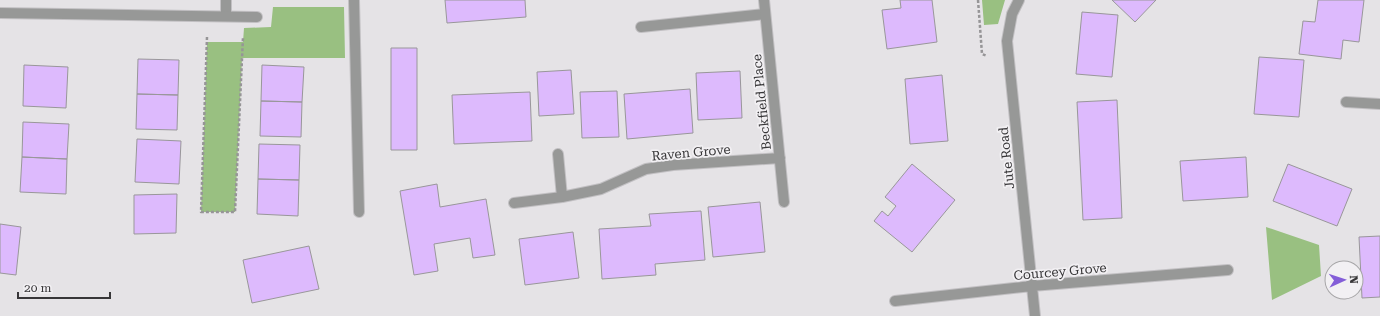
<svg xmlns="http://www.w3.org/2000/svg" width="1380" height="316" font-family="'Roboto Serif',serif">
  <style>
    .green { fill: #99c081 }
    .building { fill: #ddbafd; stroke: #99979a }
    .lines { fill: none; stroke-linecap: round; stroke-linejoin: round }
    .service-casing { stroke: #c2c0c3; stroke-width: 12 }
    .minor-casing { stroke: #c2c0c3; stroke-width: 12 }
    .path { stroke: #969597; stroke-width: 2.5; stroke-dasharray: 3 2; stroke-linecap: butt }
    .service { stroke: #979897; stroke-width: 10 }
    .minor { stroke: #979897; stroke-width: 10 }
    .labels { text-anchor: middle; stroke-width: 3.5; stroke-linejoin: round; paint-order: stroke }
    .street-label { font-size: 13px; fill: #373638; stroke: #f2f0f3 }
  </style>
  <rect width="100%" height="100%" fill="#e5e3e6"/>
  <path class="green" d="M982 0H1005L998 24 984 25Z
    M273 7H344L345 58H242L235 212H201L207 42H243L244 28 271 27Z
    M1266 227 1319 245 1321 276 1272 300Z"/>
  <path class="building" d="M445 0H525L526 17 447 23Z
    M900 0H932L937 42 887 49 882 10 901 8Z
    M1112 0H1156L1135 22Z
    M1318 0H1364L1359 42 1343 40 1341 59 1299 54 1303 21 1315 22Z
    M1082 12 1118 15 1112 77 1076 74Z
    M391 48H417V150H391Z
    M1259 57 1304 60 1299 117 1254 114Z
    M138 59 179 60 178 95 137 94Z
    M24 65 68 67 66 108 23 106Z
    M262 65 304 67 302 102 261 101Z
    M571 70 574 114 539 116 537 72Z
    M740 71 742 118 698 120 696 73Z
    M942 75 948 141 910 144 905 79Z
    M690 89 693 133 627 139 624 94Z
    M617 91 619 137 582 138 580 92Z
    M530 92 532 141 454 144 452 95Z
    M137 94 178 95 177 130 136 129Z
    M1117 100 1122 218 1083 220 1077 102Z
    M261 101 302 102 301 137 260 136Z
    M23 122 69 124 67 159 22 157Z
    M137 139 181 141 179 184 135 182Z
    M259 144 300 145 299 180 258 179Z
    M22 157 67 159 66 194 20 192Z
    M1246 157 1248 197 1183 201 1180 161Z
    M912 164 955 200 912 252 874 221 882 211 888 216 896 206 885 197Z
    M1288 164 1352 189 1337 226 1273 201Z
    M258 179 299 180 298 216 257 214Z
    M437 184 440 207 486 199 495 255 473 258 470 238 434 244 438 271 414 275 400 191Z
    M177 194 176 233 134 234V195Z
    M760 202 765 252 713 257 708 207Z
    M701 211 705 260 655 264 656 275 602 279 599 229 651 226 649 214Z
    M0 224 21 227 16 275 0 273Z
    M573 232 579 278 525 285 519 239Z
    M1380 236V297L1362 298 1359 237Z
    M309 246 319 289 252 303 243 260Z"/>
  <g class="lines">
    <defs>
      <path id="service" d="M354 0 359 212
        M226 16V0
        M641 27 765 14"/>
      <path id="minor" d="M764 0 784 202
        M1019 0 1012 14 1007 41 1035 316
        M0 13 257 17
        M1346 102 1380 104
        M558 154 562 197
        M514 203 562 197 601 189 646 169 673 165 780 158
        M895 301 1032 286 1228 270"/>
    </defs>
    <use href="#service" class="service-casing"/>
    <use href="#minor" class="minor-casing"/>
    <path class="path" d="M978 0 982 54 987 56
      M207 37 201 212H235L243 37"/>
    <use href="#service" class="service"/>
    <use href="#minor" class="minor"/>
  </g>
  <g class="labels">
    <g class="street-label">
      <text transform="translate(761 102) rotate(-96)" y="5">Beckfield Place</text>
      <text transform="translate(691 152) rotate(-5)" y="5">Raven Grove</text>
      <text transform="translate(1006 158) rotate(-96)" y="5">Jute Road</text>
      <text transform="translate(1060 271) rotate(-5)" y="5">Courcey Grove</text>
    </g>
  </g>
  <g transform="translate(1344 280) rotate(87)"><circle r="19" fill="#f2f0f3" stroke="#a7a6a8"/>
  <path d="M0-3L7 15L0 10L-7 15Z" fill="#845ed8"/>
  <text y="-6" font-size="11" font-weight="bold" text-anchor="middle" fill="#373638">N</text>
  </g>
  <path d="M18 292v6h92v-6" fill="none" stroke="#373638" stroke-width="2"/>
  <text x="24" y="292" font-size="12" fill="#373638" stroke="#f2f0f3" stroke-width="3" paint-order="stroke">20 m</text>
</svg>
